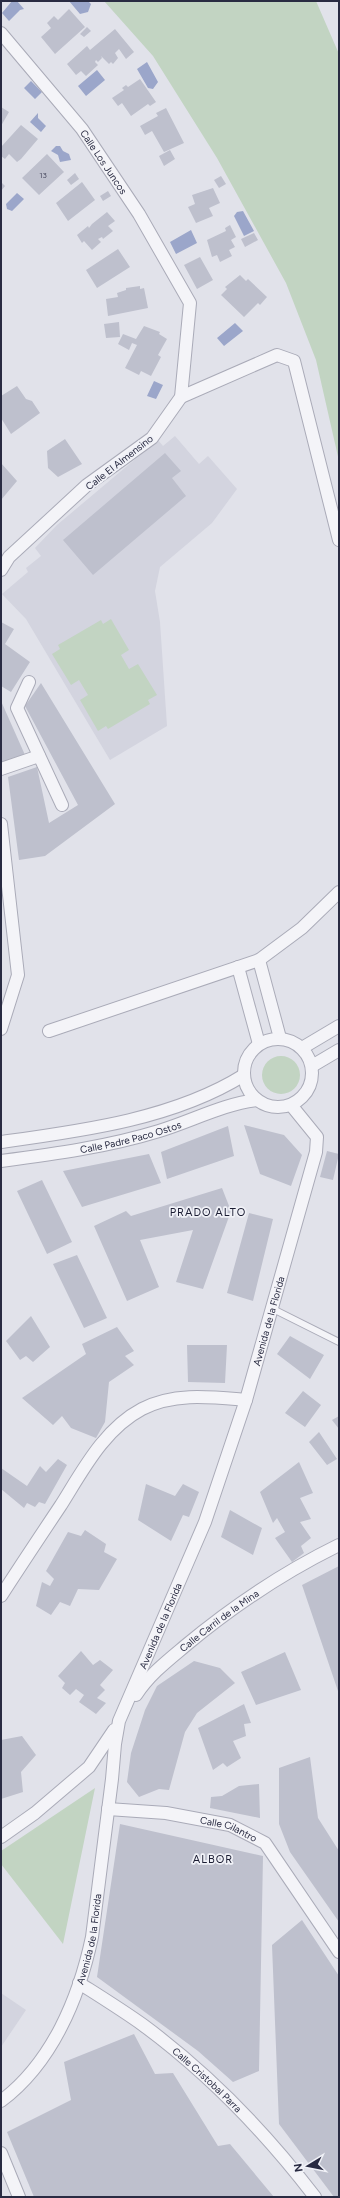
<svg xmlns="http://www.w3.org/2000/svg" width="340" height="2198" font-family="Figtree,sans-serif">
  <style>
    .built { fill: #d3d4df }
    .green { fill: #c2d4c2 }
    .water { fill: #9ba6ca }
    .building { fill: #bec0cd }
    .lines { fill: none; stroke-linecap: round; stroke-linejoin: round }
    .service-casing { stroke: #aaabb8; stroke-width: 8 }
    .minor-casing { stroke: #aaabb8; stroke-width: 14 }
    .service { stroke: #f4f4f8; stroke-width: 6 }
    .minor { stroke: #f4f4f8; stroke-width: 12 }
    .labels { text-anchor: middle; stroke-width: 3.5; stroke-linejoin: round; paint-order: stroke }
    .number-label { font-size: 8px; fill: #4e5065 }
    .street-label { font-size: 10px; fill: #292b42; stroke: #f0f1f7 }
    .neighbourhood-label { font-size: 11px; letter-spacing: 1px; fill: #1b1d33; stroke: #f0f1f7 }
  </style>
  <rect width="100%" height="100%" fill="#e1e2ea"/>
  <path class="built" d="M175 436 199 464 208 456 237 489 212 523 160 567 155 591 160 622 167 726 110 760 26 619 2 594 28 572 26 568 41 556 35 548 57 525 158 440 163 446Z
    M1 1993 26 2010 1 2047Z"/>
  <path class="green" d="M104 1H316L339 54V461L316 360 286 283 217 158 153 56Z
    M111 619 129 650 121 655 129 669 138 664 157 695 148 700 150 704 108 729 106 726 98 731 80 700 88 695 79 680 71 685 52 654 60 649 58 645 101 620 103 624Z
    M262 1075a19 19 0 1 1 38 0a19 19 0 1 1-38 0Z
    M95 1788 63 1944 1 1864V1851Z"/>
  <path class="water" d="M12 1H17L24 9 20 10 9 21 2 13Z
    M69 1H88L91 4 88 12 80 14Z
    M147 62 158 82 153 89 148 88 137 69Z
    M97 70 105 80 86 96 78 86Z
    M31 81 42 92 35 99 24 88Z
    M38 113V118L46 126 41 132 30 122Z
    M56 146H60L63 151 69 154 71 160 60 162 58 155 51 151Z
    M17 193 24 199 12 211 7 209 6 204Z
    M243 211 254 231 244 236 234 216 237 212Z
    M191 230 197 243 176 254 170 242Z
    M235 323 243 331 224 346 217 338Z
    M154 381 163 385 156 399 147 396Z"/>
  <path class="building" d="M69 9 85 27 55 54 41 37 51 28 47 23 54 16 58 20Z
    M87 27 91 31 84 37 80 34Z
    M115 29 134 52 126 59 119 49 115 53 118 58 113 64 111 62 109 64 101 56 102 58 98 62 96 60 95 62 98 65 86 76 81 71 76 75 67 64 87 46 90 50Z
    M140 79 156 102 150 106 148 104 131 116 122 103 118 106 112 98 124 90 122 88 126 85 128 87Z
    M1 107 9 112 1 126Z
    M166 108 184 143 164 152 152 131 145 135 140 126 158 116 156 113Z
    M21 125 38 139 21 159 17 162 9 154 5 159 1 156V147Z
    M170 150 175 159 164 166 159 156Z
    M47 154 64 172 39 195 22 178Z
    M75 173 79 179 71 185 67 180Z
    M221 176 226 184 219 188 214 180Z
    M1 182 5 186 1 191Z
    M82 182 95 200 68 221 56 203Z
    M213 188 220 203 209 208 213 216 196 223 188 207 195 204 192 195Z
    M108 191 111 196 103 201 100 196Z
    M107 212 115 221 108 226 113 231 103 239 102 237 98 239 101 242 92 250 84 241 82 243 77 235 88 226 89 228 92 224Z
    M230 225 236 237 231 240 235 247 229 250 232 256 220 262 217 255 212 257 207 240 226 231 225 228Z
    M254 233 258 240 245 247 241 239Z
    M118 249 130 267 97 288 86 270Z
    M200 257 213 280 197 289 184 265Z
    M240 275 246 281 248 279 267 297 260 305 258 303 244 317 221 295 227 289 225 287Z
    M140 286V289L144 288 148 308 108 316 106 299 118 297 117 293 126 290V288Z
    M119 322 120 337 106 338 104 324Z
    M144 326 160 332 159 334 167 339 158 355 161 357 151 376 141 371 139 375 125 368 137 345 132 343 129 350 118 344 123 334 136 339Z
    M17 386 26 399 32 401 40 413 11 434 1 418V396Z
    M65 439 82 464 58 477 48 468 47 451Z
    M165 453 181 471 172 478 186 496 93 575 63 540Z
    M1 463 17 481 1 500Z
    M1 622 14 629 5 644 30 662 11 692 1 686Z
    M41 683 115 804 45 856 19 860 8 777 37 767 49 823 78 805 25 706Z
    M1 701 25 755 1 763Z
    M244 1125 284 1135 302 1155 291 1186 260 1174Z
    M228 1126 234 1156 167 1179 161 1152Z
    M327 1151 339 1154 333 1180 320 1177Z
    M149 1154 161 1183 82 1207 63 1171Z
    M42 1180 72 1242 47 1254 17 1191Z
    M222 1188 231 1211 203 1289 176 1282 193 1230 140 1240 159 1287 127 1301 94 1226 126 1211 131 1216Z
    M249 1213 273 1219 253 1301 227 1293Z
    M77 1255 107 1318 84 1328 53 1264Z
    M31 1316 50 1347 33 1362 26 1356 20 1360 6 1341Z
    M117 1327 134 1351 125 1356 134 1365 109 1382 105 1422 96 1438 71 1428 62 1416 53 1425 22 1398 86 1354 82 1344Z
    M290 1336 324 1355 310 1379 277 1354Z
    M187 1345H227L225 1383 188 1382Z
    M303 1391 321 1405 305 1427 285 1413Z
    M339 1416V1429L332 1420Z
    M319 1432 337 1459 327 1465 309 1442Z
    M58 1459 67 1465 45 1504 39 1502 35 1507 27 1503 24 1508 1 1489V1468L27 1486 40 1466 46 1472Z
    M299 1462 313 1493 300 1498 311 1519 300 1522 311 1538 301 1546 304 1553 292 1562 275 1538 285 1532 277 1518 273 1523 260 1492Z
    M146 1484 175 1496 183 1484 199 1492 189 1517 183 1515 171 1541 138 1520Z
    M230 1510 262 1528 253 1555 221 1537Z
    M85 1530 106 1544 104 1552 117 1559 99 1590 78 1589 70 1606 60 1602 51 1615 36 1606 42 1582 50 1586 54 1579 46 1571 68 1532 81 1536Z
    M339 1566V1694L302 1585Z
    M81 1651 93 1665 100 1660 113 1670 100 1685 105 1690 97 1698 106 1703 96 1714 79 1702 84 1695 76 1689 70 1695 62 1688 65 1683 58 1676Z
    M285 1652 301 1690 256 1705 241 1672Z
    M194 1661 220 1668 235 1683 197 1713 185 1732 169 1790 159 1789 139 1797 127 1782 131 1753 145 1710 157 1686Z
    M244 1704 251 1723 244 1724 246 1736 233 1741 241 1758 227 1767 223 1763 213 1770 198 1728Z
    M22 1736 36 1755 21 1772 23 1792 1 1799V1740Z
    M310 1757 318 1818 339 1851V1922L290 1852 279 1824V1768Z
    M259 1784 260 1818 210 1808 211 1797 222 1796 239 1786Z
    M120 1824 263 1856 259 2071 233 2082 198 2051 97 1977Z
    M302 1920 339 1976V2197H334L279 2124 272 1945Z
    M134 2034 155 2074 173 2073 218 2146 230 2144 274 2197H34L7 2132 71 2100 64 2062Z"/>
  <g class="lines">
    <defs>
      <path id="service" d="M271 1308 339 1342"/>
      <g id="minor">
        <path id="s1" d="M1 33 82 129 139 214 190 303 181 397 152 438 87 485 9 557 1 570"/>
        <path d="M181 397 277 355 294 361 339 540"/>
        <path d="M29 682 17 708 62 805"/>
        <path d="M1 769 39 756"/>
        <path d="M1 824 18 975 1 1029"/>
        <path d="M259 960 280 1038"/>
        <path d="M238 967 259 1044"/>
        <path d="M49 1031 259 960 302 928 339 892"/>
        <circle cx="278" cy="1073" r="34"/>
        <path d="M302 1048 339 1026"/>
        <path d="M312 1066 339 1050"/>
        <path d="M1 1142C81 1131 174 1119 244 1075"/>
        <path id="s2" d="M1 1161C54 1154 107 1147 159 1131 192 1121 223 1104 257 1100"/>
        <path d="M1 1596C21 1565 41 1535 61 1505 83 1470 104 1429 142 1409 174 1392 212 1397 246 1400"/>
        <path id="s3" d="M136 1695C149 1675 167 1661 185 1646 233 1606 284 1572 339 1545"/>
        <path id="s4" d="M108 1809 166 1813 230 1825 265 1843 339 1952"/>
        <path d="M1 1837 35 1813 89 1767 114 1730"/>
        <path id="s5" d="M79 1983C101 1997 122 2010 143 2025 208 2073 266 2133 315 2197"/>
        <path id="s6" d="M1 2101C52 2063 79 1998 92 1937L112 1779 115 1744 119 1721 205 1522 246 1400 316 1152 317 1137 291 1105"/>
        <path d="M1 2153 19 2197"/>
      </g>
    </defs>
    <use href="#service" class="service-casing"/>
    <use href="#minor" class="minor-casing"/>
    <use href="#service" class="service"/>
    <use href="#minor" class="minor"/>
  </g>
  <g class="labels">
    <g class="number-label">
      <text x="43" y="178">13</text>
    </g>
    <g class="street-label">
      <text dy="4" stroke="none"><textPath href="#s1" startOffset="165">Calle Los Juncos</textPath></text>
      <text transform="translate(119 462) rotate(-38)" y="4">Calle El Almensino</text>
      <text dy="4" stroke="none"><textPath href="#s2" startOffset="132">Calle Padre Paco Ostos</textPath></text>
      <text dy="4" stroke="none"><textPath href="#s6" startOffset="837">Avenida de la Florida</textPath></text>
      <text dy="4" stroke="none"><textPath href="#s3" startOffset="112">Calle Carril de la Mina</textPath></text>
      <text dy="4" stroke="none"><textPath href="#s6" startOffset="513">Avenida de la Florida</textPath></text>
      <text dy="4" stroke="none"><textPath href="#s4" startOffset="123">Calle Cilantro</textPath></text>
      <text dy="4" stroke="none"><textPath href="#s6" startOffset="189">Avenida de la Florida</textPath></text>
      <text dy="4" stroke="none"><textPath href="#s5" startOffset="161">Calle Cristobal Parra</textPath></text>
    </g>
    <g class="neighbourhood-label">
      <text x="208" y="1216">PRADO ALTO</text>
      <text x="213" y="1863">ALBOR</text>
    </g>
  </g>
  <rect width="340" height="2198" fill="none" stroke="#292b42" stroke-width="4"/>
  <g transform="translate(308 2166) rotate(260)" stroke="#f0f1f7" stroke-width="3" paint-order="stroke">
  <path d="M0-3L7 15L0 10L-7 15Z" fill="#292b42"/>
  <text y="-6" font-size="11" font-weight="bold" text-anchor="middle" fill="#292b42">N</text>
  </g>
</svg>
